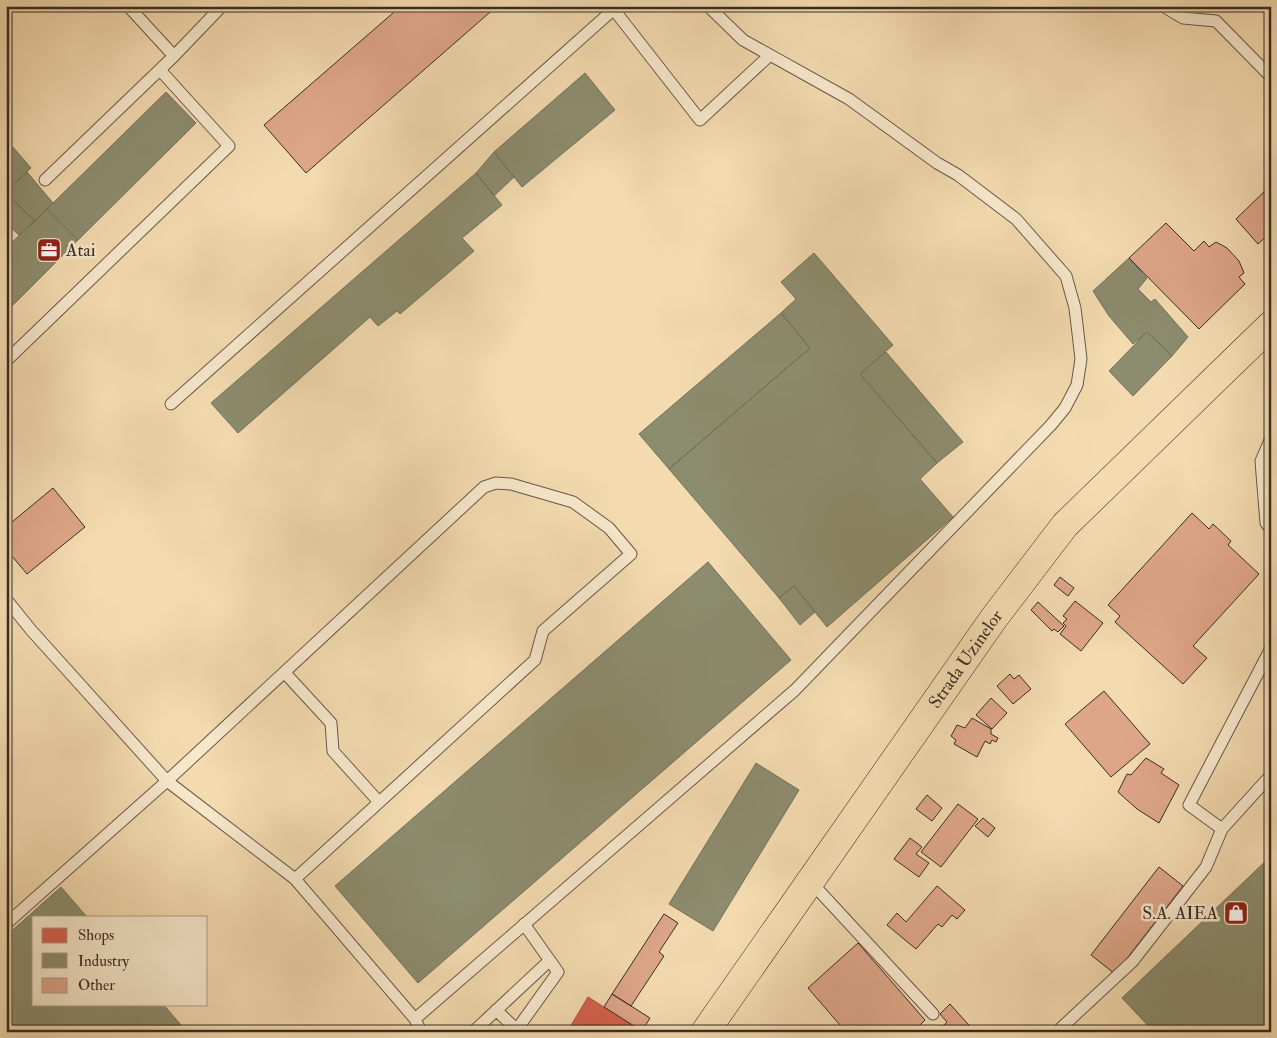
<svg xmlns="http://www.w3.org/2000/svg" width="1277" height="1038" font-family="'IM FELL Double Pica',serif">
  <style>
    .shops { fill: #d6604d; stroke: #a75141 }
    .industry { fill: #8c8c6e; stroke: #737058 }
    .building { fill: #dea689; stroke: #382d25 }
    .lines { fill: none; stroke-linecap: round; stroke-linejoin: round }
    .service-casing { stroke: #675848; stroke-width: 13 }
    .primary-casing { stroke: #382d25; stroke-width: 29 }
    .service { stroke: #f7e7cb; stroke-width: 11 }
    .primary { stroke: #f3daaf; stroke-width: 28 }
    .labels { text-anchor: middle; stroke-width: 5; stroke-linejoin: round; paint-order: stroke }
    .poi-label { font-size: 18px; fill: #382d25; stroke: #f7e7cb; text-anchor: start }
    .street-label { font-size: 18px; fill: #382d25; stroke: #f7e7cb }
  </style>
  <rect width="100%" height="100%" fill="#f3daaf"/>
  <filter id="stains"><feTurbulence type="fractalNoise" baseFrequency=".004" numOctaves="4"/><feColorMatrix values="0 0 0 0 .2 0 0 0 0 .09 0 0 0 0 .02 0 0 0 .5 -.17"/></filter>
  <radialGradient id="worn" r=".72"><stop offset=".6" stop-color="#630" stop-opacity="0"/><stop offset="1" stop-color="#630" stop-opacity=".3"/></radialGradient>
  <path class="shops" d="M588 997 634 1026 630 1032H567Z"/>
  <path class="industry" d="M585 73 615 110 522 187 494 152Z
    M166 92 196 123 78 240 47 209Z
    M6 139 31 168 6 191Z
    M494 152 514 177 494 196 476 173Z
    M27 172 53 203 35 221 6 193Z
    M476 173 502 205 462 238 474 251 400 314 397 311 378 326 370 317 238 433 211 403Z
    M6 193 35 221 19 235 6 223Z
    M47 209 78 240 6 312V248Z
    M814 253 893 345 860 374 937 463 920 479 953 517 827 627 794 586 779 598 669 469 810 348 781 313 796 299 781 282Z
    M1129 258 1147 278 1138 289 1151 302 1155 299 1188 337 1172 356 1147 332 1133 344 1109 316 1093 291Z
    M781 313 810 348 669 469 639 434Z
    M1147 332 1172 356 1133 396 1109 371Z
    M886 352 963 442 937 463 860 374Z
    M708 562 791 660 418 983 335 886Z
    M794 586 815 612 800 625 779 598Z
    M756 763 799 790 713 931 669 904Z
    M1271 856V1032H1154L1122 998Z
    M61 887 87 917H34V1004H163L187 1032H6V936Z"/>
  <path class="building" d="M401 6H497L306 173 264 125Z
    M1271 185V232L1258 244 1236 219Z
    M1166 223 1194 251 1204 241 1209 247 1216 242 1227 248 1239 261 1244 273 1239 277 1245 284 1199 329 1129 258Z
    M53 488 85 527 27 574 6 549V527Z
    M1192 513 1209 529 1213 524 1231 541 1228 545 1259 574 1193 646 1207 658 1183 684 1115 622 1120 616 1108 605Z
    M1060 577 1074 588 1068 596 1054 585Z
    M1075 601 1103 623 1081 651 1060 634 1066 626 1063 623 1067 619 1063 616Z
    M1038 602 1064 626 1058 632 1054 629 1052 631 1031 610Z
    M1010 674 1014 679 1019 675 1031 689 1013 704 997 686Z
    M1104 691 1150 744 1111 777 1065 724Z
    M991 698 1007 713 992 729 976 715Z
    M972 718 991 729V734L998 738 996 742 992 740 990 744 985 741 977 757 954 744 956 740 951 736 957 725 965 728Z
    M1146 758 1164 769 1161 773 1179 785 1159 823 1137 809 1118 792 1127 774 1131 775Z
    M927 795 942 808 932 821 916 809Z
    M958 804 978 819 941 867 921 852Z
    M983 818 995 828 988 837 975 826Z
    M910 838 922 847 916 854 929 863 919 877 894 859Z
    M1159 867 1183 886 1115 974 1091 955Z
    M937 886 965 910 957 919 952 915 942 927 938 924 916 949 887 925 897 913 906 922Z
    M664 914 678 923 659 952 664 956 631 1006 612 994Z
    M858 943 925 1020 913 1032H846L808 988Z
    M612 994 650 1018 642 1031 604 1007Z
    M950 1004 975 1032H937L947 1022 940 1014Z"/>
  <g class="lines">
    <defs>
      <path id="service" d="M128 6 174 56 222 6
        M611 6 700 120 770 55
        M1163 6 1183 18 1216 21 1271 77
        M45 180 174 56
        M6 361 229 146 160 70
        M171 404 614 9
        M1271 438 1261 461 1266 523 1271 529
        M6 599 31 630 167 781 484 487 496 483 511 484 573 502 609 528 631 554 543 631 535 660 295 879
        M1271 648 1189 805 1222 829 1271 775
        M285 673 331 723 333 751 379 802
        M810 881 933 1014
        M6 924 167 781 295 879 415 1019 421 1032
        M496 1010 517 1030
        M415 1019 795 690 1051 425 1065 408 1077 385 1081 359 1075 308 1066 276 1016 219 958 175 937 163 849 99 743 40 708 6
        M1061 1028 1133 961 1206 867 1222 829
        M473 1032 549 961
        M515 1032 558 972 524 924"/>
      <g id="primary">
        <path id="s1" d="M705 1032 994 618 1065 525 1271 325"/>
      </g>
    </defs>
    <use href="#service" class="service-casing"/>
    <use href="#primary" class="primary-casing"/>
    <use href="#service" class="service"/>
    <use href="#primary" class="primary"/>
  </g>
  <defs>
    <symbol id="office-square" viewBox="-11 -11 22 22"><rect x="-9" y="-9" width="18" height="18" rx="4" fill="#8f2418" stroke="#f7e7cb"/><path d="M-6-3h4V-5.5h4V-3h4V5H-6ZM-1-4.5V-3h2v-1.5ZM-6 0V1H6V0Z" fill="#fff"/></symbol>
    <symbol id="shop-square" viewBox="-11 -11 22 22"><rect x="-9" y="-9" width="18" height="18" rx="4" fill="#8f2418" stroke="#f7e7cb"/><path d="M-5-2.5h2.3a2.7 3.5 0 0 1 5.4 0H5L5.5 6h-11ZM-1.5-2.5h3a1.5 2.3 0 0 0-3 0Z" fill="#fff"/></symbol>
  </defs>
  <g fill-rule="evenodd">
    <use href="#office-square" x="35" y="236" width="28" height="28"/>
    <use href="#shop-square" x="1222" y="899" width="28" height="28"/>
  </g>
  <g class="labels">
    <g class="poi-label">
      <text x="66" y="256">Atai</text>
      <text x="1218" y="919" text-anchor="end">S.A. AIEA</text>
    </g>
    <g class="street-label">
      <text dy="6" stroke="none"><textPath href="#s1" startOffset="455">Strada Uzinelor</textPath></text>
    </g>
  </g>
  <rect width="1277" height="1038" fill="none" stroke="#f3daaf" stroke-width="25"/>
  <rect x="8" y="8" width="1262" height="1023" fill="none" stroke="#382d25" stroke-width="2.5"/>
  <rect x="12" y="12" width="1252" height="1013" fill="none" stroke="#382d25"/>
  <rect x="32" y="916" width="175" height="90" fill="#f7e7cb" stroke="#ab9d89"/>
  <rect x="42" y="928" width="25" height="15" fill="#d6604d" stroke="#ab9d89"/>
  <text x="78" y="940" font-size="15" fill="#382d25">Shops</text>
  <rect x="42" y="953" width="25" height="15" fill="#8c8c6e" stroke="#ab9d89"/>
  <text x="78" y="966" font-size="15" fill="#382d25">Industry</text>
  <rect x="42" y="978" width="25" height="15" fill="#dea689" stroke="#ab9d89"/>
  <text x="78" y="990" font-size="15" fill="#382d25">Other</text>
  <rect width="100%" height="100%" filter="url(#stains)"/>
  <rect width="100%" height="100%" fill="url(#worn)"/>
</svg>
